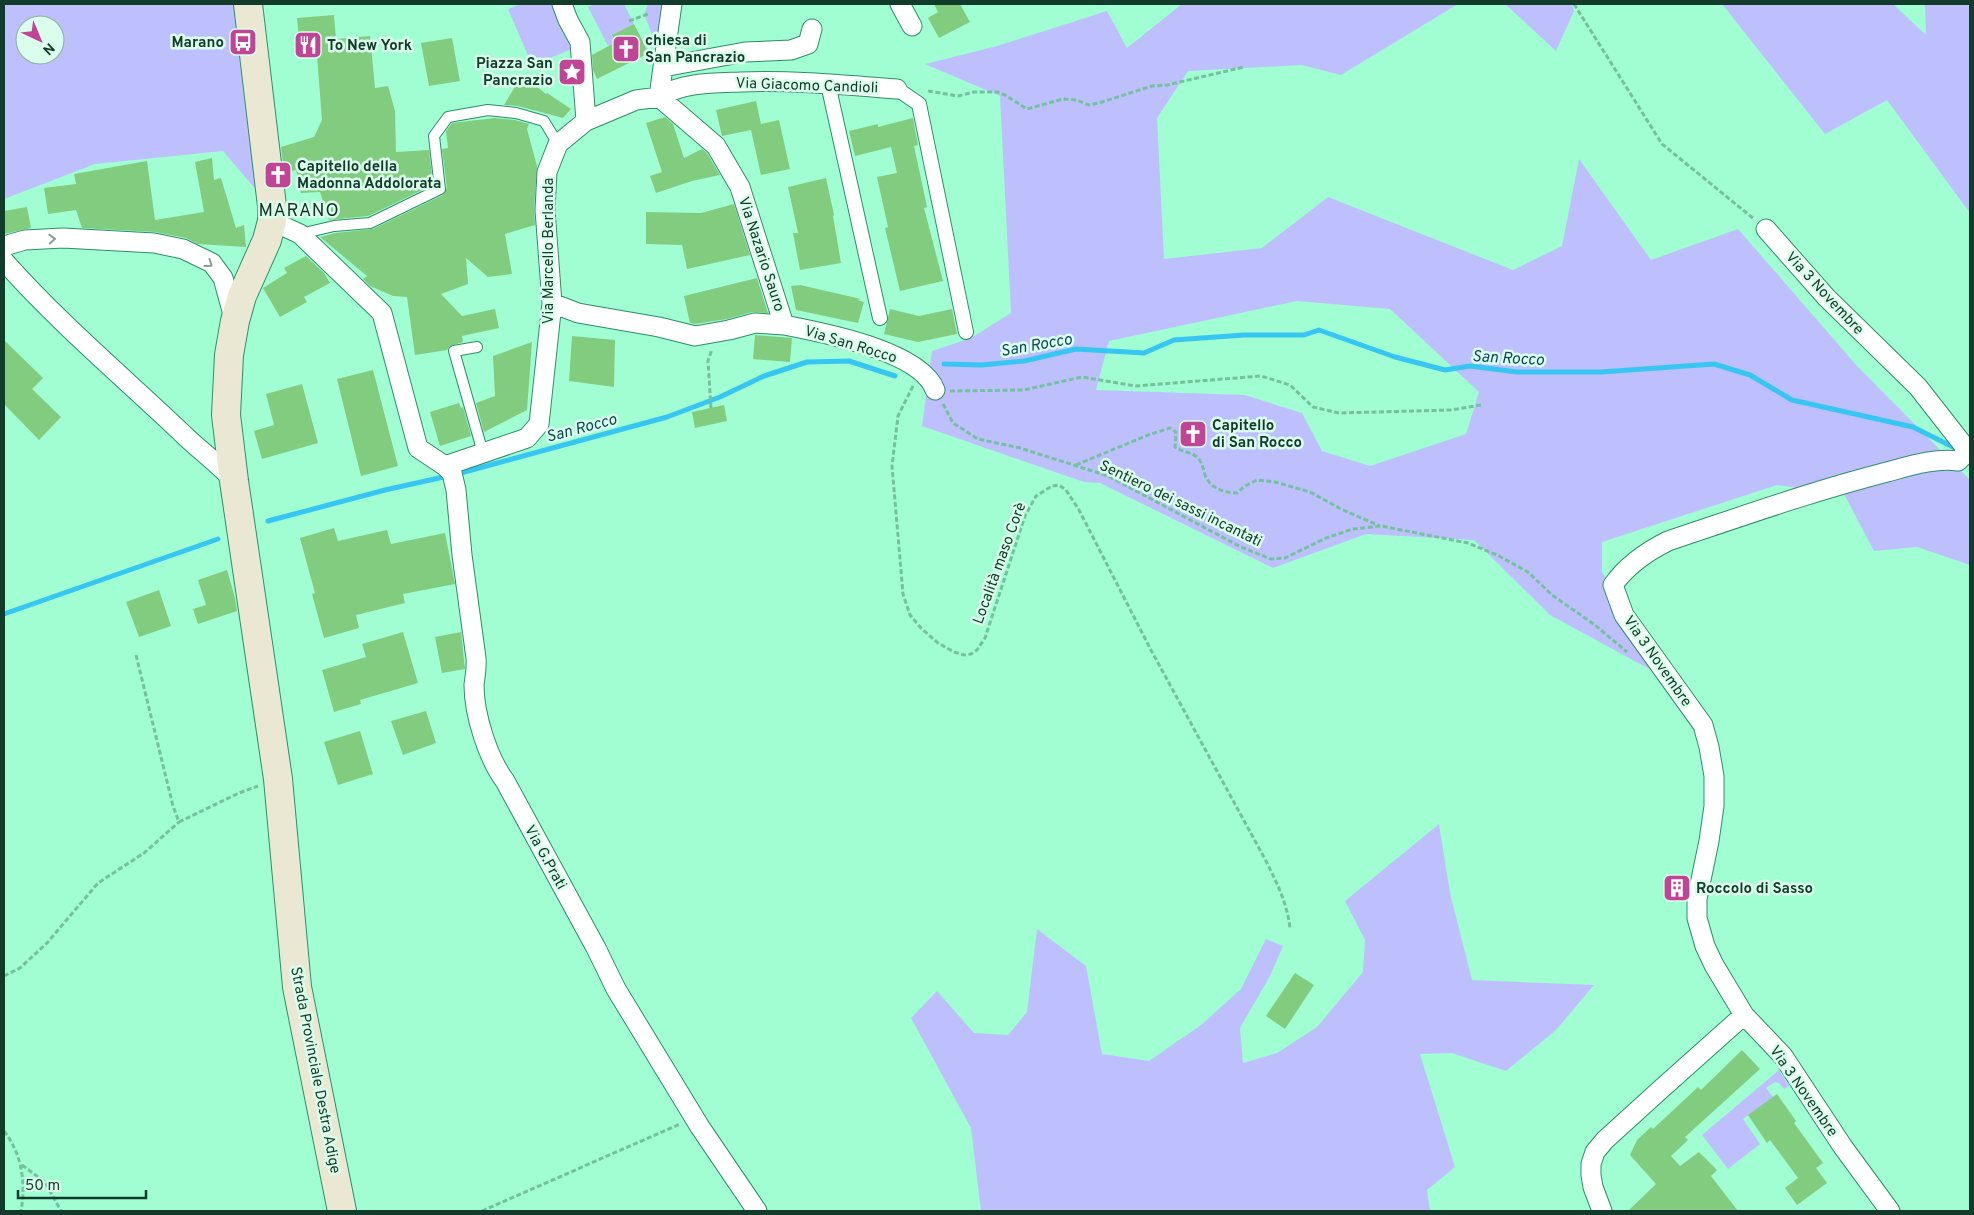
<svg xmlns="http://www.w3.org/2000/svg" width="1974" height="1215" font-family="Overpass,sans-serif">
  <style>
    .green { fill: #bec0fe; fill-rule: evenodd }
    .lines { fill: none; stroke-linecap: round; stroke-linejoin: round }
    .stream { stroke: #37c6f2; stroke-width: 5 }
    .building { fill: #82cc7f }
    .service-casing { stroke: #2c8f69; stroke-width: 12 }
    .pedestrian-casing { stroke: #2c8f69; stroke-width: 16 }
    .minor-casing { stroke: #2c8f69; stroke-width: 21 }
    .secondary-casing { stroke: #2c8f69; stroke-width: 30 }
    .path { stroke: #74c19e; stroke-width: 3; stroke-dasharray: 5 2.5; stroke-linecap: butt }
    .service { stroke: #fff; stroke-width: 10 }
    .pedestrian { stroke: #fff; stroke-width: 14 }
    .minor { stroke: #fff; stroke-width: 19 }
    .secondary { stroke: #eae8d2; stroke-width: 28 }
    .oneway { stroke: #899d95 }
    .labels { text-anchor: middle; stroke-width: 5; stroke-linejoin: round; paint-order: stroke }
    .poi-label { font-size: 15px; font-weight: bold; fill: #133b2b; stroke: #dbfeec; text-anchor: start }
    .street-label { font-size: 15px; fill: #133b2b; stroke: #dbfeec }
    .water-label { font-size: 16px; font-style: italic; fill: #0b4759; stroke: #dbfeec }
    .quarter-label { font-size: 18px; letter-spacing: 1px; fill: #123023; stroke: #dbfeec }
  </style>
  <rect width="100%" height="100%" fill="#a0fed2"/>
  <path class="green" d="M4 4H237L257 191 223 151 95 164 4 199ZM25 25H55V55H25Z
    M521 4H557L575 48 532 65 508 9Z
    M596 4H624L634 24 613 35 616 42 608 46 588 7Z
    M648 4H667L659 52 644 14Z
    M1182 4H1458L1341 75 1302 65 1188 71 1157 118 1164 259 1262 248 1328 197 1513 270 1562 246 1579 159 1651 260 1738 229 1858 367 1970 480V565L1917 547 1874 551 1844 494 1777 485 1602 542V572L1664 677 1550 615 1474 540 1366 534 1273 568 1100 483 1084 482 922 426 932 351 971 338 1011 313 1000 96 925 64 997 46 1107 11 1127 48ZM1297 301 1390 309 1479 392 1466 434 1370 466 1322 451 1302 413 1245 395 1096 390 1109 341Z
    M1505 4H1572L1574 11 1556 51Z
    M1722 4H1893L1926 35 1925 4H1970V213L1887 100 1825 134Z
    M1439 824 1450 893 1472 980 1594 985 1556 1030 1506 1071 1452 1053 1420 1054 1455 1167 1427 1190 1430 1211H981L971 1128 911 1018 937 991 974 1033 1008 1035 1027 1012 1037 929 1086 966 1102 1054 1149 1061 1201 1025 1241 989 1266 939 1283 946 1270 976 1240 1028 1243 1063 1277 1053 1317 1027 1363 972 1365 940 1345 901Z
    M1779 1070 1789 1086 1784 1089 1779 1083 1775 1082 1766 1088 1773 1097 1743 1119 1760 1144 1728 1169 1702 1135Z"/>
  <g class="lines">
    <path class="stream" d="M944 364 982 365 1024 361 1076 349 1144 353 1174 340 1244 335H1304L1319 330 1395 357 1445 370 1470 366 1517 372H1601L1714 364 1750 375 1792 400 1913 427 1957 449
      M457 474 667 417 720 397 764 376 807 362 849 361 895 376
      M268 521 385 490 448 476
      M4 614 218 539"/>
  </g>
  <path class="building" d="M934 4H960L970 22 939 38 928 18 938 12Z
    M334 15 336 39 370 36 375 88 388 86 395 111 396 152 429 150 433 185 368 216 329 220 320 192 301 193 296 170 284 173 281 147 314 137 322 120 317 56 309 57 307 39 299 40 297 18Z
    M634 24 649 53 597 79 593 70 592 55 616 42 612 35Z
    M452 38 460 81 429 86 421 43Z
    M522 75 546 94 547 93 571 109 563 118 518 106 504 105Z
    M756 101 761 124 779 120 790 169 761 175 751 130 722 136 716 110Z
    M665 117 673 124 684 158 702 149 707 153 720 175 692 181 656 193 650 176 662 172 646 123Z
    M495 118 515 120 529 124 527 129 537 166 534 209 535 225 505 234 512 274 488 277 466 258 468 284 441 294 462 316 495 309 499 328 462 336 463 342 450 346 447 350 415 355 407 297 393 296 370 286 363 279 367 276 320 237 335 233 373 229 443 195 447 188 442 149 448 148 446 131 452 123Z
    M913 118 918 145 914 146 927 207 924 208 943 281 900 291 885 228 888 227 877 177 897 173 891 147 855 156 849 131 878 124V127Z
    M212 158 214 180 221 178 236 228 244 225 246 247 198 244 186 238 155 232 82 228 76 210 48 214 44 188 76 184 74 174 147 161 155 220 204 212 195 162Z
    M826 178 834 215 833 216 841 263 800 270 793 233H798L788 187Z
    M734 204 750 255 687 269 682 245 646 244V212L701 213Z
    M27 207 31 228 4 234V211Z
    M306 256 324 273 330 283 304 297 307 302 280 317 263 288 287 273 284 268Z
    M757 278 768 313 752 312 727 319 695 324 690 323 684 296Z
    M800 285 861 299 857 300 864 302 858 323 796 310 791 286Z
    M890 309 919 316 952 309 957 334 918 342 884 334Z
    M755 335 792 338 790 362 753 359Z
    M572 336 615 340 614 387 569 381Z
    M4 340 43 378 32 389 61 417 39 440 4 404Z
    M532 342 527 410 484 432 476 403 495 396 493 356Z
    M373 370 398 466 361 476 337 379Z
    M302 384 318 443 262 459 254 431 274 425 266 394Z
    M459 403 461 408 463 407 471 436 440 446 430 412Z
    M724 405 727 421 695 428 692 412Z
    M334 528 338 541 387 530 391 544 445 533 455 584 403 594 405 603 356 615 359 628 324 638 312 594 315 593 300 538Z
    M227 570 235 598 237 611 198 624 193 609 206 605 198 580Z
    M159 590 171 626 139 637 126 602Z
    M403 632 418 683 360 700 361 704 334 712 322 670 366 657 362 644Z
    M461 632 465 669 442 673 435 637Z
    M426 711 436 743 403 755 391 721Z
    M360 731 373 774 338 785 324 742Z
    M1670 881H1683V895H1670Z
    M1295 973 1314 985 1285 1029 1266 1016Z
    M1742 1050 1760 1069 1685 1137 1688 1140 1671 1156 1680 1166 1699 1152 1717 1170 1711 1176 1738 1211H1628L1656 1184 1630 1155 1637 1140 1651 1127 1653 1129 1698 1087 1701 1090Z
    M1777 1094 1796 1121 1794 1123 1823 1163 1816 1168 1827 1183 1797 1205 1785 1188 1798 1178 1770 1140 1767 1143 1748 1115Z"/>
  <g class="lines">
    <defs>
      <path id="service" d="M300 234 334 226 370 223 440 189 434 136 448 117 488 110 516 113 544 121 558 144
        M477 347 454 351 483 453"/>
      <path id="pedestrian" d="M828 84 880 318
        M897 89 919 104 966 332"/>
      <path id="minor" d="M562 4 568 20 580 42 586 121
        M900 4 912 26
        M663 67 672 4
        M659 97C684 82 713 83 741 82 793 80 845 85 897 89
        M659 97 663 67 745 52 791 50 808 44 812 29
        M272 221 300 234 382 313 418 448 445 466 527 438 539 424 552 303 545 210 547 172 558 144 586 121 636 100 659 97 716 146 740 187 784 325 755 323 729 330 695 336 659 327 578 313 552 303
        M1766 229 1826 297 1918 387 1968 451 1958 461C1934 458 1910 466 1887 472 1813 491 1740 517 1668 541 1646 552 1627 565 1613 585L1624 615 1703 725 1709 747 1714 776V806L1709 841 1697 899V918L1705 946 1714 965 1744 1015 1783 1056 1843 1147 1890 1211
        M4 246 25 240 63 238 154 243 183 249 212 263 223 278 234 318
        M4 261C59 323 123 377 183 434 199 450 218 463 234 481
        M784 325C821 332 921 351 935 390
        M445 466 452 473 456 490 462 555 476 658C477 668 475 676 474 685 474 715 488 758 505 781L596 948 616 989 700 1127 757 1211
        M1602 1211 1593 1187 1591 1175V1164L1595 1152 1605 1140 1660 1090 1744 1015"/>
      <path id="secondary" d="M248 4 272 206V221L267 240 242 296 235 321 229 355 226 415 234 481 278 779 297 987 342 1211"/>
    </defs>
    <use href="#service" class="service-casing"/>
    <use href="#pedestrian" class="pedestrian-casing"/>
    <use href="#minor" class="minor-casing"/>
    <use href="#secondary" class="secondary-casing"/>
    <path class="path" d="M1574 4 1662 144 1754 219
      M629 21 648 14
      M928 91 958 96 974 92H997L1005 95 1027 109 1063 99 1076 100 1089 105 1099 103 1152 86 1167 85 1244 67
      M913 386 898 416 892 466 903 594 910 615 921 628 938 643 954 652 964 655 971 654 977 650 985 638 1025 516 1036 496 1052 486 1059 485 1066 490 1079 510 1151 650 1266 861C1277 883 1287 903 1290 928
      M950 391 1024 390 1082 377 1136 386 1261 376 1290 385 1313 407 1339 413 1451 410 1481 405
      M943 404 953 423 978 439 1020 448 1108 476 1241 547 1271 559 1285 558 1326 538 1353 529 1381 526 1468 543 1497 555 1528 572 1552 595 1595 625 1627 652
      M711 408 708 361 712 349
      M1076 465 1148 435 1170 428 1176 432 1175 447C1182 452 1191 452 1197 457 1202 462 1203 468 1205 475 1210 488 1224 493 1237 493L1245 486 1257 480 1275 482 1310 492 1341 509 1380 526
      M136 655 173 806 179 822 239 793 258 786
      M4 976 20 968 47 943 98 883 144 853 179 822
      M4 1131C22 1154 26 1183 21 1211
      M22 1165 45 1182 61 1211
      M482 1211 680 1124"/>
    <use href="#service" class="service"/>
    <use href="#pedestrian" class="pedestrian"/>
    <use href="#minor" class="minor"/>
    <use href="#secondary" class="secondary"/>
  </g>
  <defs><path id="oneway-chevron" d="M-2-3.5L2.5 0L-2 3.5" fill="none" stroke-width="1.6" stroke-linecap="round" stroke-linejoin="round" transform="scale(1.25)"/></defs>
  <g class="oneway">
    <use href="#oneway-chevron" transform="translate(52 239) rotate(-3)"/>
    <use href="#oneway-chevron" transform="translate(209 264) rotate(36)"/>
  </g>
  <defs>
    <symbol id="bus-square" viewBox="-11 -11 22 22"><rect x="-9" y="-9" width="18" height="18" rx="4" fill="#c04597" stroke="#dbfeec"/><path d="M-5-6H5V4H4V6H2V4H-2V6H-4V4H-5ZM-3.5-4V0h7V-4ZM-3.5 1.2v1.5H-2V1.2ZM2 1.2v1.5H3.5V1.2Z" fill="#fff"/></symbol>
    <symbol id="restaurant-square" viewBox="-11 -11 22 22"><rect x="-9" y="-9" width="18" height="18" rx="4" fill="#c04597" stroke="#dbfeec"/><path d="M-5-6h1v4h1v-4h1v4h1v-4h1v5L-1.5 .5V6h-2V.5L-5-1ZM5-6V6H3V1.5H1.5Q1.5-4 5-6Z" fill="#fff"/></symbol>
    <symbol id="church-square" viewBox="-11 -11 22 22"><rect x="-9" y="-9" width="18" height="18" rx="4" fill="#c04597" stroke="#dbfeec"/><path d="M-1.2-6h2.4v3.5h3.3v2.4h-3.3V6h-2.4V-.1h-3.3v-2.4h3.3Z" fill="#fff"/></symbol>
    <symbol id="sight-square" viewBox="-11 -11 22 22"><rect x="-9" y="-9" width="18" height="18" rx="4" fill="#c04597" stroke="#dbfeec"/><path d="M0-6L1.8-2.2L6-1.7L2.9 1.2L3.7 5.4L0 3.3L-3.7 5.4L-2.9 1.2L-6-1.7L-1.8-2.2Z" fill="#fff"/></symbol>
    <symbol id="building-square" viewBox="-11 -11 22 22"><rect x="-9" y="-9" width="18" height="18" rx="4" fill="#c04597" stroke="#dbfeec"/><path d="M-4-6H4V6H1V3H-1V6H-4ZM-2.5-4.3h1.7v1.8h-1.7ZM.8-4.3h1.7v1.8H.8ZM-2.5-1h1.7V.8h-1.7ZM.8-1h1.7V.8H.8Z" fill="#fff"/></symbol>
  </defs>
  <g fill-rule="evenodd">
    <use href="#bus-square" x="227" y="26" width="32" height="32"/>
    <use href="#restaurant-square" x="292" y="29" width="32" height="32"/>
    <use href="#church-square" x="610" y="33" width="32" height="32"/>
    <use href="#sight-square" x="556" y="56" width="32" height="32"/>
    <use href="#church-square" x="262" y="159" width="32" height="32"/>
    <use href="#church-square" x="1177" y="418" width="32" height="32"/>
    <use href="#building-square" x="1661" y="872" width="32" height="32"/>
  </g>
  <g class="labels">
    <g class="poi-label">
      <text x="645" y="45">chiesa di<tspan x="645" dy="17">San Pancrazio</tspan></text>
      <text x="224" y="47" text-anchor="end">Marano</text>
      <text x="327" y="50">To New York</text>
      <text x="553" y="68" text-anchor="end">Piazza San<tspan x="553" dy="17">Pancrazio</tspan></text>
      <text x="297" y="171">Capitello della<tspan x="297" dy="17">Madonna Addolorata</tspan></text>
      <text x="1212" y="430">Capitello<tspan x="1212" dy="17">di San Rocco</tspan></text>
      <text x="1696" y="893">Roccolo di Sasso</text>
    </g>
    <g class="street-label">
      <text transform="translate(807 85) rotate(2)" y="5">Via Giacomo Candioli</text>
      <text transform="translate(548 251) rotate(-90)" y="5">Via Marcello Berlanda</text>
      <text transform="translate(762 254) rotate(72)" y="5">Via Nazario Sauro</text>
      <text transform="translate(1825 293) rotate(47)" y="5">Via 3 Novembre</text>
      <text transform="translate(851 344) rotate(17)" y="5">Via San Rocco</text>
      <text transform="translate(1181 503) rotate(26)" y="5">Sentiero dei sassi incantati</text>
      <text transform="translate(999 563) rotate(-70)" y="5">Località maso Corè</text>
      <text transform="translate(1658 661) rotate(55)" y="5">Via 3 Novembre</text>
      <text transform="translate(546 857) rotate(61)" y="5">Via G.Prati</text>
      <text transform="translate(316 1070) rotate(79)" y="5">Strada Provinciale Destra Adige</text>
      <text transform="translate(1804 1091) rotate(55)" y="5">Via 3 Novembre</text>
    </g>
    <g class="water-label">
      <text transform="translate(1036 344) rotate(-10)" y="6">San Rocco</text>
      <text transform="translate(1508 357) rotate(3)" y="6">San Rocco</text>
      <text transform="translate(581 427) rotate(-15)" y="6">San Rocco</text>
    </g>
    <g class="quarter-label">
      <text x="299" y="216">MARANO</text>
    </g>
  </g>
  <rect width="1974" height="1215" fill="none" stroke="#133b2b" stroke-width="10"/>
  <g transform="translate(40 40) rotate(136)"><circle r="24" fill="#dbfeec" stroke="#8bb09f"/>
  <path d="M0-4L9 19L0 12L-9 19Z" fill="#c04597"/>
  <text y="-8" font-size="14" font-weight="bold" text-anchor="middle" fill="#133b2b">N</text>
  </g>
  <path d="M18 1190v8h128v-8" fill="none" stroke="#133b2b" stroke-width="2.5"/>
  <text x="25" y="1190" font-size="15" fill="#133b2b" stroke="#dbfeec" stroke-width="4" paint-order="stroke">50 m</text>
</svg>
